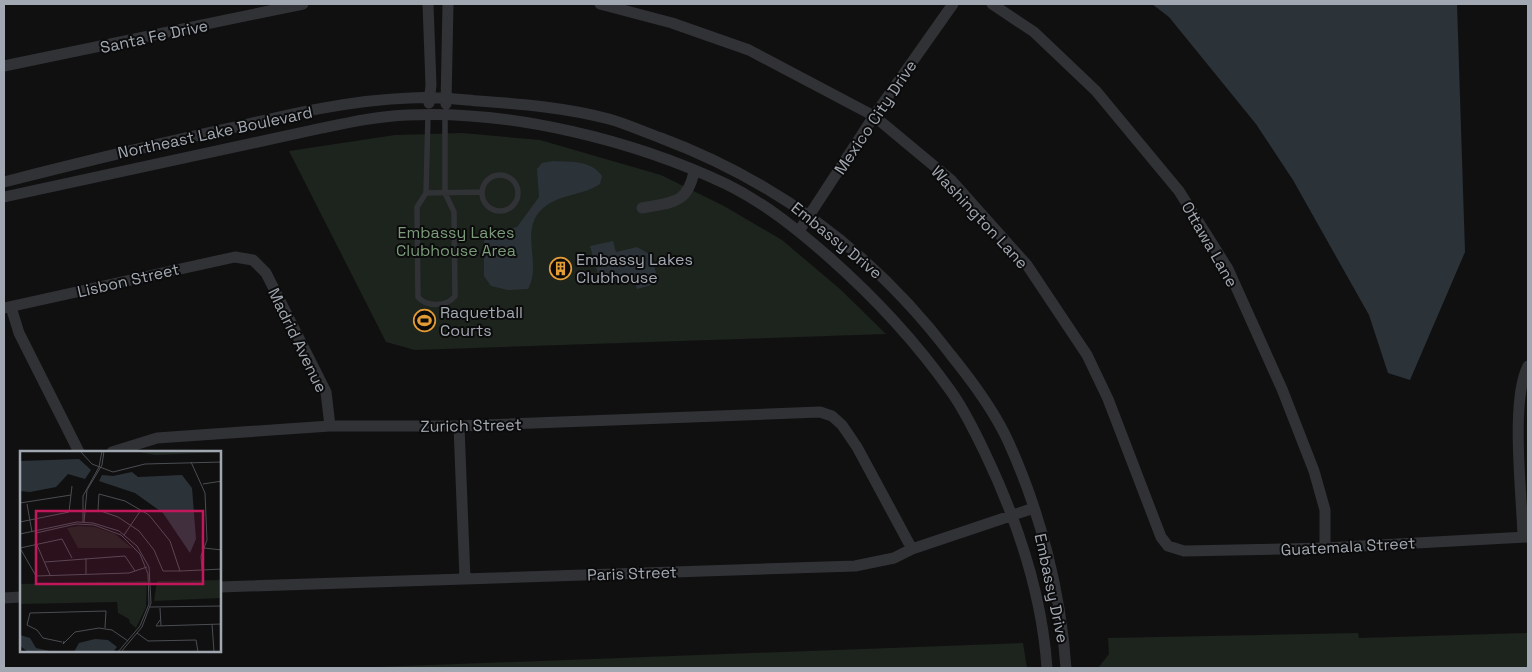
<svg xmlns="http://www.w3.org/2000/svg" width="1532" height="672" font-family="'Space Grotesk',sans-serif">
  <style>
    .green { fill: #1d231d }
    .water { fill: #2b3339 }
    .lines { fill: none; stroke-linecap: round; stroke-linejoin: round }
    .service { stroke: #313236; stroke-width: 5.5 }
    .minor { stroke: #313236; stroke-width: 11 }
    .labels { text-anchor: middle; stroke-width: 4; stroke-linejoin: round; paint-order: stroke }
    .street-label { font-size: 16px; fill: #a2a8b1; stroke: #0b0b0c }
    .park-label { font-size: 16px; fill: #7b9b7a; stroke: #0b0b0c }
    .poi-label { font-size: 16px; fill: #a2a8b1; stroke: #0b0b0c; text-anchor: start }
    .inset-road { fill: none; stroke: #4a4d51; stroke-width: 1 }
    .view { fill: #c2185b; fill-opacity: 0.15; stroke: #c2185b; stroke-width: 2.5 }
    .inset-edge { fill: none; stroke: #a2a8b1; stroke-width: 2.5 }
  </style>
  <rect width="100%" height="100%" fill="#101011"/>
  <path class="green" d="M462 133 540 140 661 175 724 206 782 240 840 289 886 334 415 350 386 342 289 151 395 135Z
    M1358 633 1359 638 1528 633V668H1098L1109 654 1108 638Z
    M1023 643 1027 668H350Z"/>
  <path class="water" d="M1152 4H1457L1465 252 1410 380 1388 373 1369 315 1293 180 1256 124 1169 17Z
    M553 161C571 162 591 160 602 176L600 184C585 194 567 194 552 202 513 223 544 261 528 289L508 290 491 286 484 276V241L489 235 517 227 539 197 537 169 542 163Z
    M613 241 616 252 637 247 651 255 659 283 637 289 633 276 611 282 598 274 590 246Z"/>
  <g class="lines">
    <path class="service" d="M428 115 426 193 417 207 418 297C426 307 447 307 455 296L454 212 445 193V116
      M482 193a18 18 0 1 1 36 0a18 18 0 1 1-36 0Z
      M426 193 482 192"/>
    <path class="minor" d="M428 4 431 85 429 103
      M600 4 672 23 749 50 874 116 951 180 1027 265 1087 355 1108 399 1161 537 1168 546 1184 551 1325 548 1528 537
      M992 4 1034 32 1096 91 1179 191 1228 269 1282 389 1314 471 1325 510V548
      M4 66 303 4
      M446 104 448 4
      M4 182C82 162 161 143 240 126 295 113 353 100 410 98 433 96 456 99 479 101 523 104 567 108 609 119 627 124 644 132 661 138 778 182 876 256 951 355 972 381 994 410 1008 441 1040 511 1061 592 1066 668
      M4 197 322 128C351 122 379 116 408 115 511 110 633 140 726 184 765 203 798 230 830 258 874 297 916 342 950 390 964 409 975 432 985 453 1017 520 1042 593 1047 668
      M642 208C671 202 687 205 694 172
      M799 231 874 116 953 4
      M11 307 19 333 79 452
      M4 308 235 257 253 260 266 273 326 392 330 426
      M459 426 465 579
      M112 452 157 438 330 426H459L820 412 832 416 842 425 857 447 912 549
      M1523 537C1522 495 1510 401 1528 366
      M220 587 855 566 894 558 912 549 1034 508
      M4 598 21 597"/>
  </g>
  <defs>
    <symbol id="building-ring" viewBox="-11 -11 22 22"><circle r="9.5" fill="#0b0b0c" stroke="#e39b36" stroke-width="1.5"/><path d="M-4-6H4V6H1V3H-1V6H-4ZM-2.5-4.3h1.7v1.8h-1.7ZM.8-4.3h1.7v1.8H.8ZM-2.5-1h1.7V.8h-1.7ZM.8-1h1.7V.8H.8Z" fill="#e39b36"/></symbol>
    <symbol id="stadium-ring" viewBox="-11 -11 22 22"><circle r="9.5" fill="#0b0b0c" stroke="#e39b36" stroke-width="1.5"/><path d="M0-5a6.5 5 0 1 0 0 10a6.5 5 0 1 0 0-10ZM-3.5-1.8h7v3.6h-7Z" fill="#e39b36"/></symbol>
  </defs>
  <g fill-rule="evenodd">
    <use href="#building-ring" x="548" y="256" width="25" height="25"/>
    <use href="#stadium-ring" x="412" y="308" width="25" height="25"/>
  </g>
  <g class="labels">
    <g class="street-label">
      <text transform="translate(154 36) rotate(-12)" y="6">Santa Fe Drive</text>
      <text transform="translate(875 117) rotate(-56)" y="6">Mexico City Drive</text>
      <text transform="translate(215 132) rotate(-12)" y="6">Northeast Lake Boulevard</text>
      <text transform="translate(980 217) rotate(47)" y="6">Washington Lane</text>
      <text transform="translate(837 240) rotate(39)" y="6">Embassy Drive</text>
      <text transform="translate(1210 244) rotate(60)" y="6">Ottawa Lane</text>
      <text transform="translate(128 280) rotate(-13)" y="6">Lisbon Street</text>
      <text transform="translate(298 340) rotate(64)" y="6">Madrid Avenue</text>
      <text transform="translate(471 425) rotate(-1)" y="6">Zurich Street</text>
      <text transform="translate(1348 546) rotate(-3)" y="6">Guatemala Street</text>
      <text transform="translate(632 573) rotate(-2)" y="6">Paris Street</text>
      <text transform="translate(1052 588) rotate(78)" y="6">Embassy Drive</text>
    </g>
    <g class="park-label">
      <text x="456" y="238">Embassy Lakes<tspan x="456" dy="18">Clubhouse Area</tspan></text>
    </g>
    <g class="poi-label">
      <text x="576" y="265">Embassy Lakes<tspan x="576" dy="18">Clubhouse</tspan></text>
      <text x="440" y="318">Raquetball<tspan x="440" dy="18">Courts</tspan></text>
    </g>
  </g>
  <g transform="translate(20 451)">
    <rect width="201" height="201" fill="#101011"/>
    <path d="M115 0H201L202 1 135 4ZM59 75 75 76 95 83 112 97H58L47 77ZM202 129 201 147 134 150 137 130ZM127 130 126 156 116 177 110 172 109 168 98 162 97 151 0 153V133Z" fill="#1d231d"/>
    <path d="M59 8 71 19 65 28 48 23 36 36 10 41 0 40V10ZM112 21 118 26 162 24 172 37 176 88 170 102 143 62 115 42 79 30 82 24 93 25ZM0 184 10 187 16 197 34 201H8L0 195ZM75 188 88 189 97 196 93 201H54L59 192Z" fill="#2b3339"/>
    <path class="inset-road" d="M60 0 72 13 93 21 125 13 202 11M171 11 185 42 187 89 181 105 182 119M183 33 202 30M0 52 51 44M7 53 12 81M0 71 49 61 52 35M63 71V45L79 16 82 0M64 71 67 39 82 14 84 0M16 82 56 73 74 74 101 84 120 103 128 123 129 153 120 175 98 201M0 83 57 71 73 72 99 80 117 95 129 116 131 152 122 176 101 201M104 84 121 59M17 94 30 124M0 97 16 125 109 122 127 116M0 97 42 88 52 107M184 97 202 99M66 107V123M25 111 105 105 115 120M160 120 150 90 129 64 105 50 79 43 78 59 98 66 119 80 134 99 143 120H160L182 119 202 118M130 156 202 155M140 157 141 175M140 169 136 175 202 173M192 173 194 201M117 182 128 190 176 189 178 201M44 190 43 193 55 181 79 177 92 179 108 190M42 191 23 187 17 179 7 174 10 162 86 160 85 177"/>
    <path class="view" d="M16 60H183V133H16Z"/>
    <rect width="201" height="201" class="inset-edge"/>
  </g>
  <rect width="1532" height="672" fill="none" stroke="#a2a8b1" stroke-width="10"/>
</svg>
